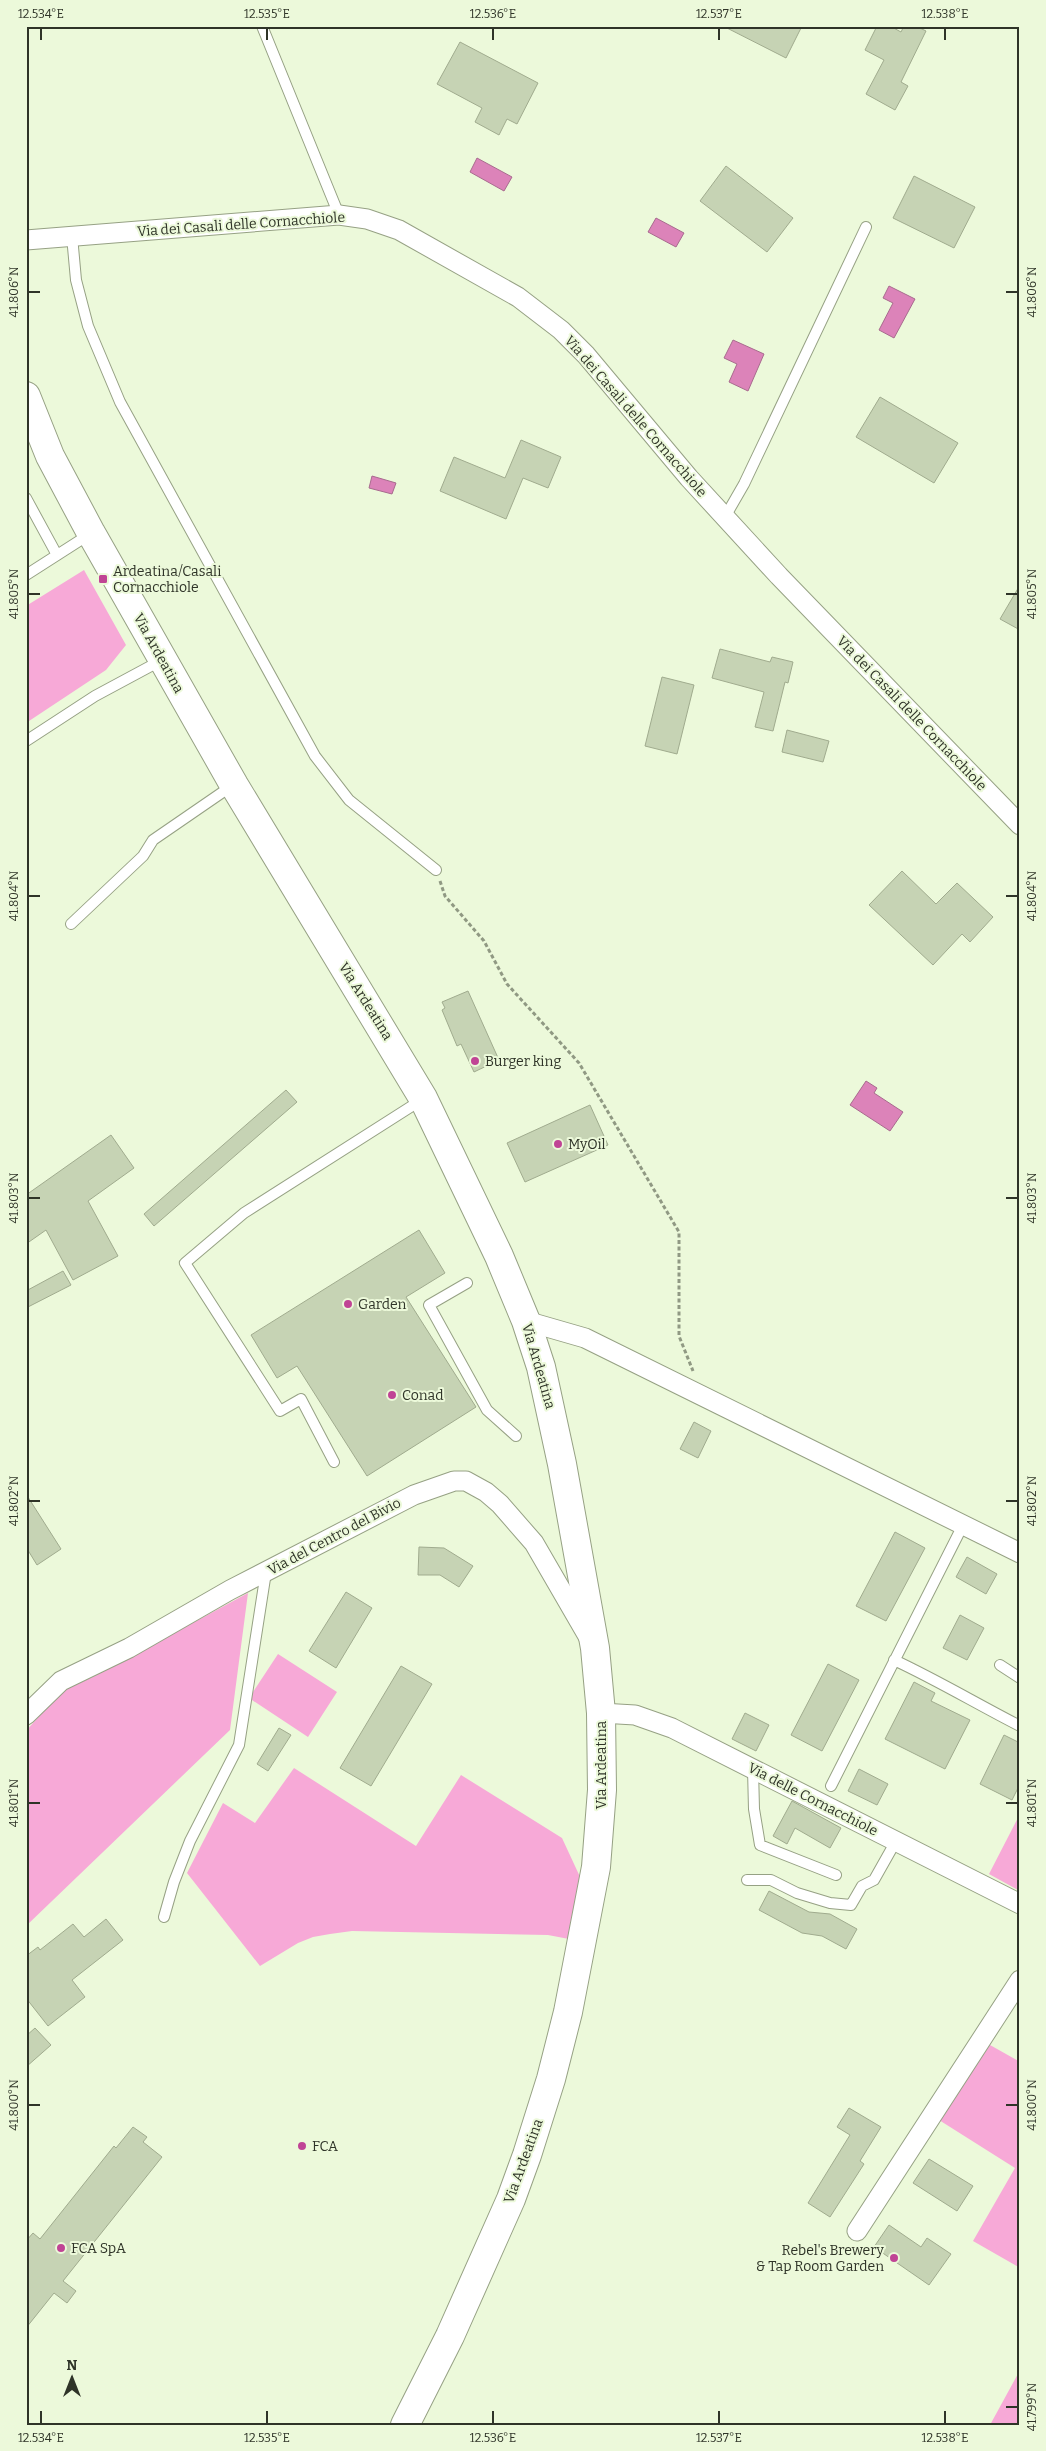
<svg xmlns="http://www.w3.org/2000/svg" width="1046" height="2451" font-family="Bitter,serif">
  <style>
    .green { fill: #f7a9d7 }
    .water { fill: #dc83b9; stroke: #a86b8e }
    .building { fill: #c6d3b4; stroke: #a0ab8e }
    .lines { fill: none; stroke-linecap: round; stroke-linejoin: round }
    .service-casing { stroke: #96a184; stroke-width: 12 }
    .minor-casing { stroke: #96a184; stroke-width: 21 }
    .secondary-casing { stroke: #96a184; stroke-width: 30 }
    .path { stroke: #909983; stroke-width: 3; stroke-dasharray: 4 2.5; stroke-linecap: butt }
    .service { stroke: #fff; stroke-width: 10 }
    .minor { stroke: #fff; stroke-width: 19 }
    .secondary { stroke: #fff; stroke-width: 28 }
    .ticks { fill: none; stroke: #2f3428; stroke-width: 2 }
    .poi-dot { fill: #c04495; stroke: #ecf9da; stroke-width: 2 }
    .labels { text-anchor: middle; stroke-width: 4; stroke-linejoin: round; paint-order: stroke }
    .street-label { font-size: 14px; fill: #2f3428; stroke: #ecf9da }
    .poi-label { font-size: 14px; fill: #2f3428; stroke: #ecf9da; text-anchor: start }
    .neatline { fill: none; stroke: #2f3428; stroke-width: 2 }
    .ticks-label { font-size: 12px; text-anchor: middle; fill: #2f3428 }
  </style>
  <rect width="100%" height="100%" fill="#ecf9da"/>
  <path class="green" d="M84 570 126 645 106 670 26 723V606Z
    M248 1593 230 1730 26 1926V1731L61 1691 93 1677Z
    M278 1654 337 1692 308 1737 249 1698Z
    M294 1768 416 1846 461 1775 562 1838 581 1879 569 1939 548 1935 352 1931 330 1934 313 1937 298 1943 260 1966 187 1873 223 1803 255 1823Z
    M1020 1814V1891L989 1874Z
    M990 2045 1020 2062V2268L973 2241 1015 2168 939 2120Z
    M1020 2370V2425H990Z"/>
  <path class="water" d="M477 158 512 177 504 191 470 172Z
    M656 218 684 233 676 247 648 232Z
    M889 286 915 299 894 338 879 330 893 303 883 298Z
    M733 340 764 354 748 391 729 382 737 364 724 358Z
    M372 476 396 483 392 494 369 488Z
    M866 1081 877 1088 874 1093 903 1112 890 1131 850 1105Z"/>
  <path class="building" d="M723 26H802L786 58Z
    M877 26H890L901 32 904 26H916L926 31 901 82 908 86 895 110 866 94 884 60 865 50Z
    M460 42 538 83 517 124 507 119 499 135 475 122 482 108 437 84Z
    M726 166 793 218 767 252 700 201Z
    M914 176 975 207 954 248 893 218Z
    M880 397 958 443 934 483 856 437Z
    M521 440 561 457 548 488 523 478 506 519 440 491 454 457 505 478Z
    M1020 585V630L1000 619Z
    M720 649 770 662 772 657 793 662 788 683 785 682 773 731 755 727 764 692 712 678Z
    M662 677 694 685 677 754 645 746Z
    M787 730 829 741 823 762 782 752Z
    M902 871 936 904 957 883 993 917 970 942 962 934 933 965 869 905Z
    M468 991 499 1060 474 1072 461 1044 457 1046 442 1010 445 1008 442 1002Z
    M286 1090 297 1102 154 1226 144 1214Z
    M590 1105 608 1145 525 1182 507 1143Z
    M111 1135 134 1168 88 1201 118 1256 73 1280 46 1230 26 1244V1195Z
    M419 1230 445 1273 406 1297 476 1407 367 1476 297 1366 277 1378 251 1335Z
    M63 1271 71 1285 26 1308V1291Z
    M694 1422 711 1431 698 1458 680 1449Z
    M26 1494 61 1549 37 1565 26 1547Z
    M895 1532 925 1548 886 1621 856 1606Z
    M419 1547 444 1548 473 1566 459 1587 440 1575H418Z
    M967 1557 997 1574 986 1594 956 1577Z
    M346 1592 372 1608 336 1668 309 1651Z
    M960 1615 984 1628 967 1660 943 1648Z
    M828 1664 859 1680 822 1751 791 1735Z
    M401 1666 432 1684 371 1786 340 1768Z
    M914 1682 935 1693 931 1701 970 1720 945 1769 885 1739Z
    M745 1713 769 1725 756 1751 732 1739Z
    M279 1728 291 1735 268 1771 257 1764Z
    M1004 1735 1020 1743V1784L1012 1800 980 1784Z
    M859 1769 888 1784 877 1805 848 1791Z
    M792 1801 841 1828 830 1848 795 1828 787 1844 773 1836Z
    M769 1891 809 1912 830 1914 857 1929 846 1949 822 1936 802 1933 759 1910Z
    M106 1919 123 1940 72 1980 85 1997 48 2026 26 1998V1956L38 1947 40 1950 73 1924 84 1937Z
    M35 2028 51 2045 26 2067V2036Z
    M849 2108 881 2127 860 2161 864 2164 830 2217 808 2203 850 2135 837 2127Z
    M133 2127 147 2137 143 2142 162 2157 63 2281 76 2291 67 2303 54 2293 26 2328V2241L33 2233 40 2239 114 2146 116 2148Z
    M929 2159 973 2186 957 2211 913 2183Z
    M889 2225 921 2247 927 2238 951 2254 929 2285 874 2247Z"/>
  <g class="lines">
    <defs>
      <path id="service" d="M262 26 339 215
        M72 236 76 280 88 326 120 402 315 756 349 800 436 870
        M26 498 57 555
        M725 517 744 484 866 227
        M26 575 90 534
        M26 741 95 696 162 660
        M71 924 143 856 153 840 233 785
        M467 1283 429 1305 487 1410 516 1436
        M334 1462 301 1399 280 1411 185 1263 244 1213 423 1099
        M894 1660C937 1680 977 1704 1020 1726
        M1000 1665 1020 1678
        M753 1769 754 1809 760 1845 836 1875
        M831 1786 963 1525
        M747 1880H771L797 1893 830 1903 851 1905 862 1886 874 1880 896 1841
        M164 1917 174 1882 190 1841 239 1745 266 1572"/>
      <path id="minor" d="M26 240 339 215 367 219 399 230 518 297 561 330 586 355 689 478 779 576 1020 825
        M526 1321 585 1338 1020 1553
        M601 1713 635 1715 672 1728 1020 1904
        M26 1715 61 1681 129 1648 230 1590 414 1495 454 1481H466L486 1492 500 1504 534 1543 589 1638
        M857 2231 1020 1980"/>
      <path id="secondary" d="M26 396 50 456 91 533 234 785 423 1098 499 1256 526 1321 541 1367 562 1464 595 1648 601 1713 602 1790 596 1867 568 2012 551 2079 527 2155 511 2199 450 2336 405 2425"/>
    </defs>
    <use href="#service" class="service-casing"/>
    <use href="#minor" class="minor-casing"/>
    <use href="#secondary" class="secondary-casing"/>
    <path class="path" d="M440 881 445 896 484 941 507 984 579 1063 679 1232V1336L693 1371"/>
    <use href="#service" class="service"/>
    <use href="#minor" class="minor"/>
    <use href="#secondary" class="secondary"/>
  </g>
  <path class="ticks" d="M41 28V40M267 28V40M493 28V40M719 28V40M945 28V40M28 292H40M1006 292H1018M28 594H40M1006 594H1018M28 896H40M1006 896H1018M28 1198H40M1006 1198H1018M28 1501H40M1006 1501H1018M28 1803H40M1006 1803H1018M28 2105H40M1006 2105H1018M1006 2407H1018M41 2411V2424M267 2411V2424M493 2411V2424M719 2411V2424M945 2411V2424"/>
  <g class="poi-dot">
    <rect x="98" y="574" width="10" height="10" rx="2.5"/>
    <circle cx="475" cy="1061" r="5"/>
    <circle cx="558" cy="1144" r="5"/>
    <circle cx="348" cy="1304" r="5"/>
    <circle cx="392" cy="1395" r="5"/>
    <circle cx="302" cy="2146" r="5"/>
    <circle cx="61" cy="2248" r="5"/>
    <circle cx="894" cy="2258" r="5"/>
  </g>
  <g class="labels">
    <g class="street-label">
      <text transform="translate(241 224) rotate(-4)" y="5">Via dei Casali delle Cornacchiole</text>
      <text transform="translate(636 416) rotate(49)" y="5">Via dei Casali delle Cornacchiole</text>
      <text transform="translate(159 653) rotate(61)" y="5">Via Ardeatina</text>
      <text transform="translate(912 713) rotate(46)" y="5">Via dei Casali delle Cornacchiole</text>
      <text transform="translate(366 1001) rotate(58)" y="5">Via Ardeatina</text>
      <text transform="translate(539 1366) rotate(74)" y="5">Via Ardeatina</text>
      <text transform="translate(334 1536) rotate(-28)" y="5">Via del Centro del Bivio</text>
      <text transform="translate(601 1765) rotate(-90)" y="5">Via Ardeatina</text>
      <text transform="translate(813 1799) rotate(27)" y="5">Via delle Cornacchiole</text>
      <text transform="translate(523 2161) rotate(-70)" y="5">Via Ardeatina</text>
    </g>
    <g class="poi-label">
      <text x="113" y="576">Ardeatina/Casali<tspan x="113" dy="16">Cornacchiole</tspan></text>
      <text x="485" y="1066">Burger king</text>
      <text x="568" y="1149">MyOil</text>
      <text x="358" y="1309">Garden</text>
      <text x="402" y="1400">Conad</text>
      <text x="312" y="2151">FCA</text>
      <text x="71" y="2253">FCA SpA</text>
      <text x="884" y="2255" text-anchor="end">Rebel's Brewery<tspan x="884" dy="16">&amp; Tap Room Garden</tspan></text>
    </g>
  </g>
  <rect width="1046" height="2451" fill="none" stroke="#ecf9da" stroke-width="55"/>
  <g transform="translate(72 2378)" stroke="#ecf9da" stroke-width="4" paint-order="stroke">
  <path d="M0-4L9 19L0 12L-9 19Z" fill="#2f3428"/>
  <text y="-8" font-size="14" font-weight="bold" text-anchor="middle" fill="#2f3428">N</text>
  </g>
  <rect x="28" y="28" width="990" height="2396" class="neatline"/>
  <g class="ticks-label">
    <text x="41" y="18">12.534°E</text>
    <text x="267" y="18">12.535°E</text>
    <text x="493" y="18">12.536°E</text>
    <text x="719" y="18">12.537°E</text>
    <text x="945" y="18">12.538°E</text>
    <text transform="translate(14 292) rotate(-90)" y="4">41.806°N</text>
    <text transform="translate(1032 292) rotate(-90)" y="4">41.806°N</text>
    <text transform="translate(14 594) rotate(-90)" y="4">41.805°N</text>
    <text transform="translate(1032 594) rotate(-90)" y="4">41.805°N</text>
    <text transform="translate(14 896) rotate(-90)" y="4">41.804°N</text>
    <text transform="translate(1032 896) rotate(-90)" y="4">41.804°N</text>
    <text transform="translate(14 1198) rotate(-90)" y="4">41.803°N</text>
    <text transform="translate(1032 1198) rotate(-90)" y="4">41.803°N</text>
    <text transform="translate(14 1501) rotate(-90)" y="4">41.802°N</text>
    <text transform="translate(1032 1501) rotate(-90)" y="4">41.802°N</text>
    <text transform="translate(14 1803) rotate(-90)" y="4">41.801°N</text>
    <text transform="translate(1032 1803) rotate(-90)" y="4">41.801°N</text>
    <text transform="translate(14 2105) rotate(-90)" y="4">41.800°N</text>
    <text transform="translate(1032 2105) rotate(-90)" y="4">41.800°N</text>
    <text transform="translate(1032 2407) rotate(-90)" y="4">41.799°N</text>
    <text x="41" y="2442">12.534°E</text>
    <text x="267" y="2442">12.535°E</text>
    <text x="493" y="2442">12.536°E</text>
    <text x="719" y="2442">12.537°E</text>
    <text x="945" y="2442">12.538°E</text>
  </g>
</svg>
